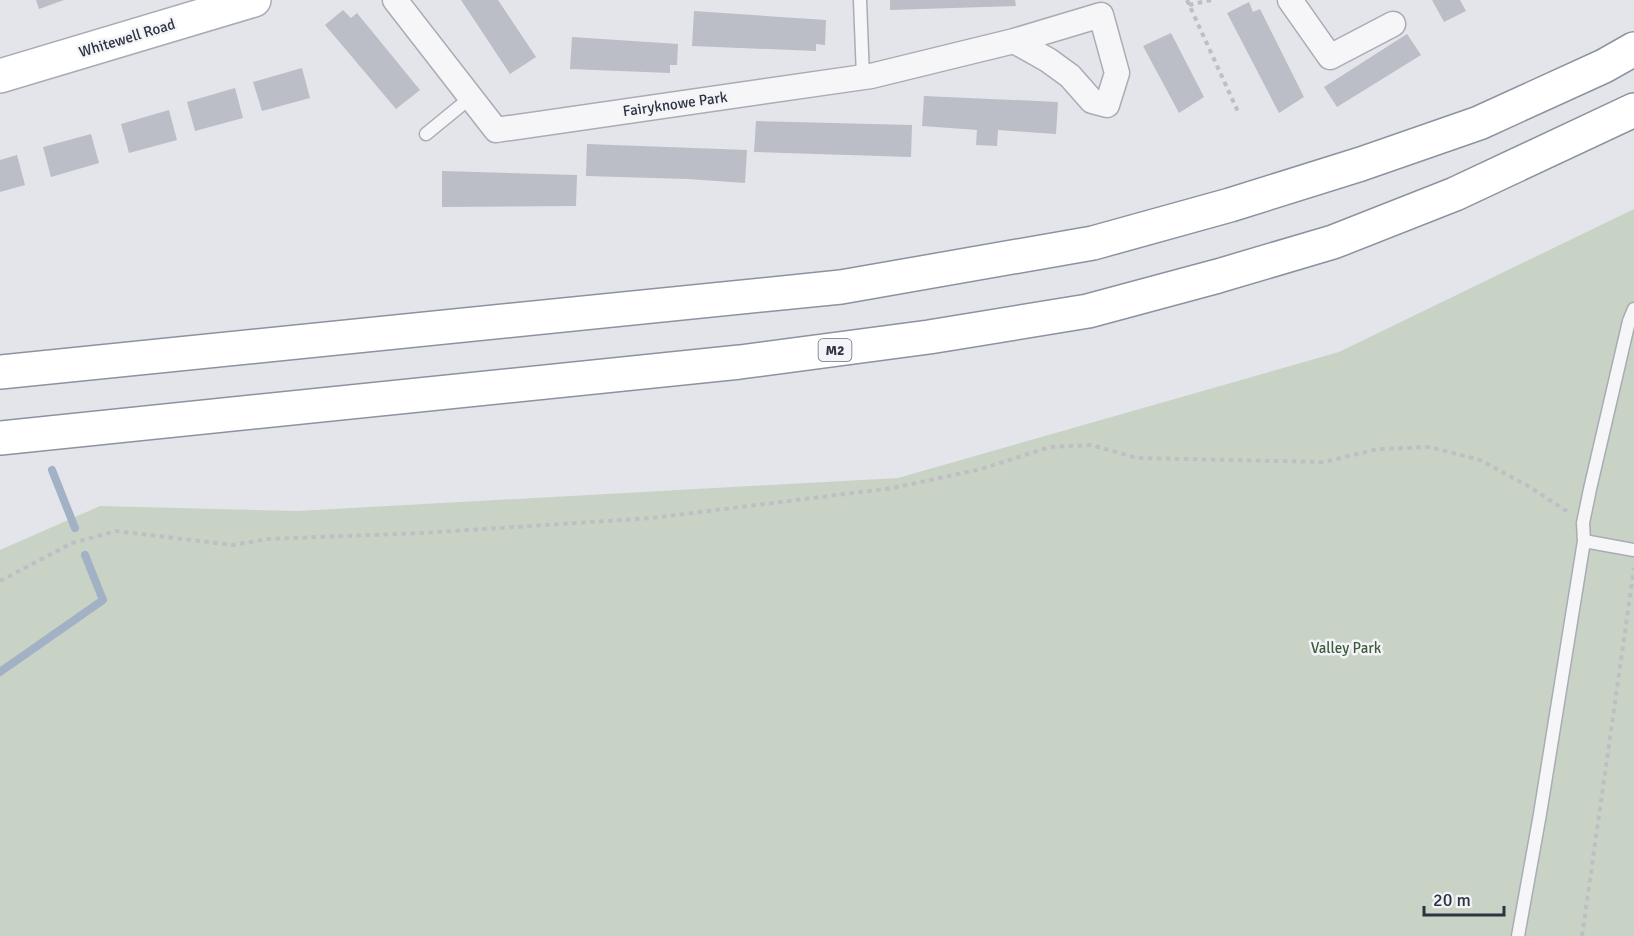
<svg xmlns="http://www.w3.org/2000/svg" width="1634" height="936" font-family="Signika,sans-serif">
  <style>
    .green { fill: #c8d3c5 }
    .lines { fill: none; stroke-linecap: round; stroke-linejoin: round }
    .stream { stroke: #a2b1c6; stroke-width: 8 }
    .building { fill: #bbbec6 }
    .lane-casing { stroke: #a9acb4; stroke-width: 15 }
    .street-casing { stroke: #a9acb4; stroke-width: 27 }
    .secondary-casing { stroke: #a9acb4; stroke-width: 36 }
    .highway-casing { stroke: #8c929f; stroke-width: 36 }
    .path { stroke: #bebfc5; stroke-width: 4; stroke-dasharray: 4.5 4.5; stroke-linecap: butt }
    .lane { stroke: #f6f6f8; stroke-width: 12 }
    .street { stroke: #f6f6f8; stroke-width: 24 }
    .secondary { stroke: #fff; stroke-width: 33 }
    .highway { stroke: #fff; stroke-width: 33 }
    .labels { text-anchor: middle; stroke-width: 5; stroke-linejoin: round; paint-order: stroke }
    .shield { fill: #f3f4f7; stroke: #686d78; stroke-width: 1.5 }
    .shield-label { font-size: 14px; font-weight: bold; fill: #2d3341 }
    .street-label { font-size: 15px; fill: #2d3341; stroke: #f3f4f7 }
    .park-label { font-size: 15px; fill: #3f5b3b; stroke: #f3f4f7 }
  </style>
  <rect width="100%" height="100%" fill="#e3e5ea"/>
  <path class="green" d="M1634 209V936H0V550L100 506 297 511 898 478 1339 352Z"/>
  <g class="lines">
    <path class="stream" d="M52 470 75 528
      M0 672 103 600 85 555"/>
  </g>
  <path class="building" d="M36 0H64L39 9Z
    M461 0H498L536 57 510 74Z
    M890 0H1015L1016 6 890 10Z
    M1432 0H1460L1466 11 1444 22Z
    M1249 2 1253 12 1260 9 1304 97 1279 113 1227 13Z
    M343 10 351 18 357 13 420 90 396 109 325 25Z
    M694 11 826 20 825 45 816 44V51L692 46Z
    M1171 33 1204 97 1179 113 1143 46Z
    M1407 34 1421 55 1337 107 1324 87Z
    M572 37 678 44 677 65H670V73L570 69Z
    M302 68 310 98 262 111 253 82Z
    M235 88 243 118 195 131 187 102Z
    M924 96 1058 102 1056 134 998 130 997 146 976 145 977 130 922 126Z
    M169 110 177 140 129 153 121 124Z
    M756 121 912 125 911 157 754 152Z
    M91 134 99 163 51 177 43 147Z
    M587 144 747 150 745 183 688 179 586 176Z
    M17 155 25 185 0 192V160Z
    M442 171 577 175 576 206 442 207Z"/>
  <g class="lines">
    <defs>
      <path id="lane" d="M860 0 863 77
        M426 134 470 98
        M1584 541 1634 550
        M1518 936 1540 814 1584 541 1583 523 1590 489 1629 321 1634 309"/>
      <path id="street" d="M395 0 496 130 871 76 1014 41 1101 15 1117 73 1107 105 1092 101 1070 76 1048 60 1014 41
        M1290 0 1330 57 1393 24"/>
      <path id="secondary" d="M0 76 254 0"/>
      <path id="highway" d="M0 372 841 287 1093 243 1230 205 1361 164 1479 123 1604 66 1634 49
        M0 438 740 362 929 337 1088 311 1218 276 1333 242 1455 194 1634 110"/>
    </defs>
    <use href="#lane" class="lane-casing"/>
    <use href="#street" class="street-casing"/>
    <use href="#secondary" class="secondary-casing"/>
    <use href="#highway" class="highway-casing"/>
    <path class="path" d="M1187 0 1239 114
      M1189 5 1211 0
      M0 581 72 543 116 531 233 545 267 539 423 533 652 518 893 488 981 469 1050 447 1091 445 1137 458 1324 462 1378 449 1430 447 1480 460 1528 486 1568 512
      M1582 936 1634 568"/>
    <use href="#lane" class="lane"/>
    <use href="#street" class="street"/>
    <use href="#secondary" class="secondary"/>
    <use href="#highway" class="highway"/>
  </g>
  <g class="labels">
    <rect class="shield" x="818.5" y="339" width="33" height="22" rx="4.5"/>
    <g class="shield-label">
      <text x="835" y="355">M2</text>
    </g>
    <g class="street-label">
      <text transform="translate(127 38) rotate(-17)" y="5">Whitewell Road</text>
      <text transform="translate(675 104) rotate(-8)" y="5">Fairyknowe Park</text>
    </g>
    <g class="park-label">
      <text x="1346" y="653">Valley Park</text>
    </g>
  </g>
  <path d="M1424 906v9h80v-9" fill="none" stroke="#2d3341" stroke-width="3"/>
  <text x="1433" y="906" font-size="18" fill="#2d3341" stroke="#f3f4f7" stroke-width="4.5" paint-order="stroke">20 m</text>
</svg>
